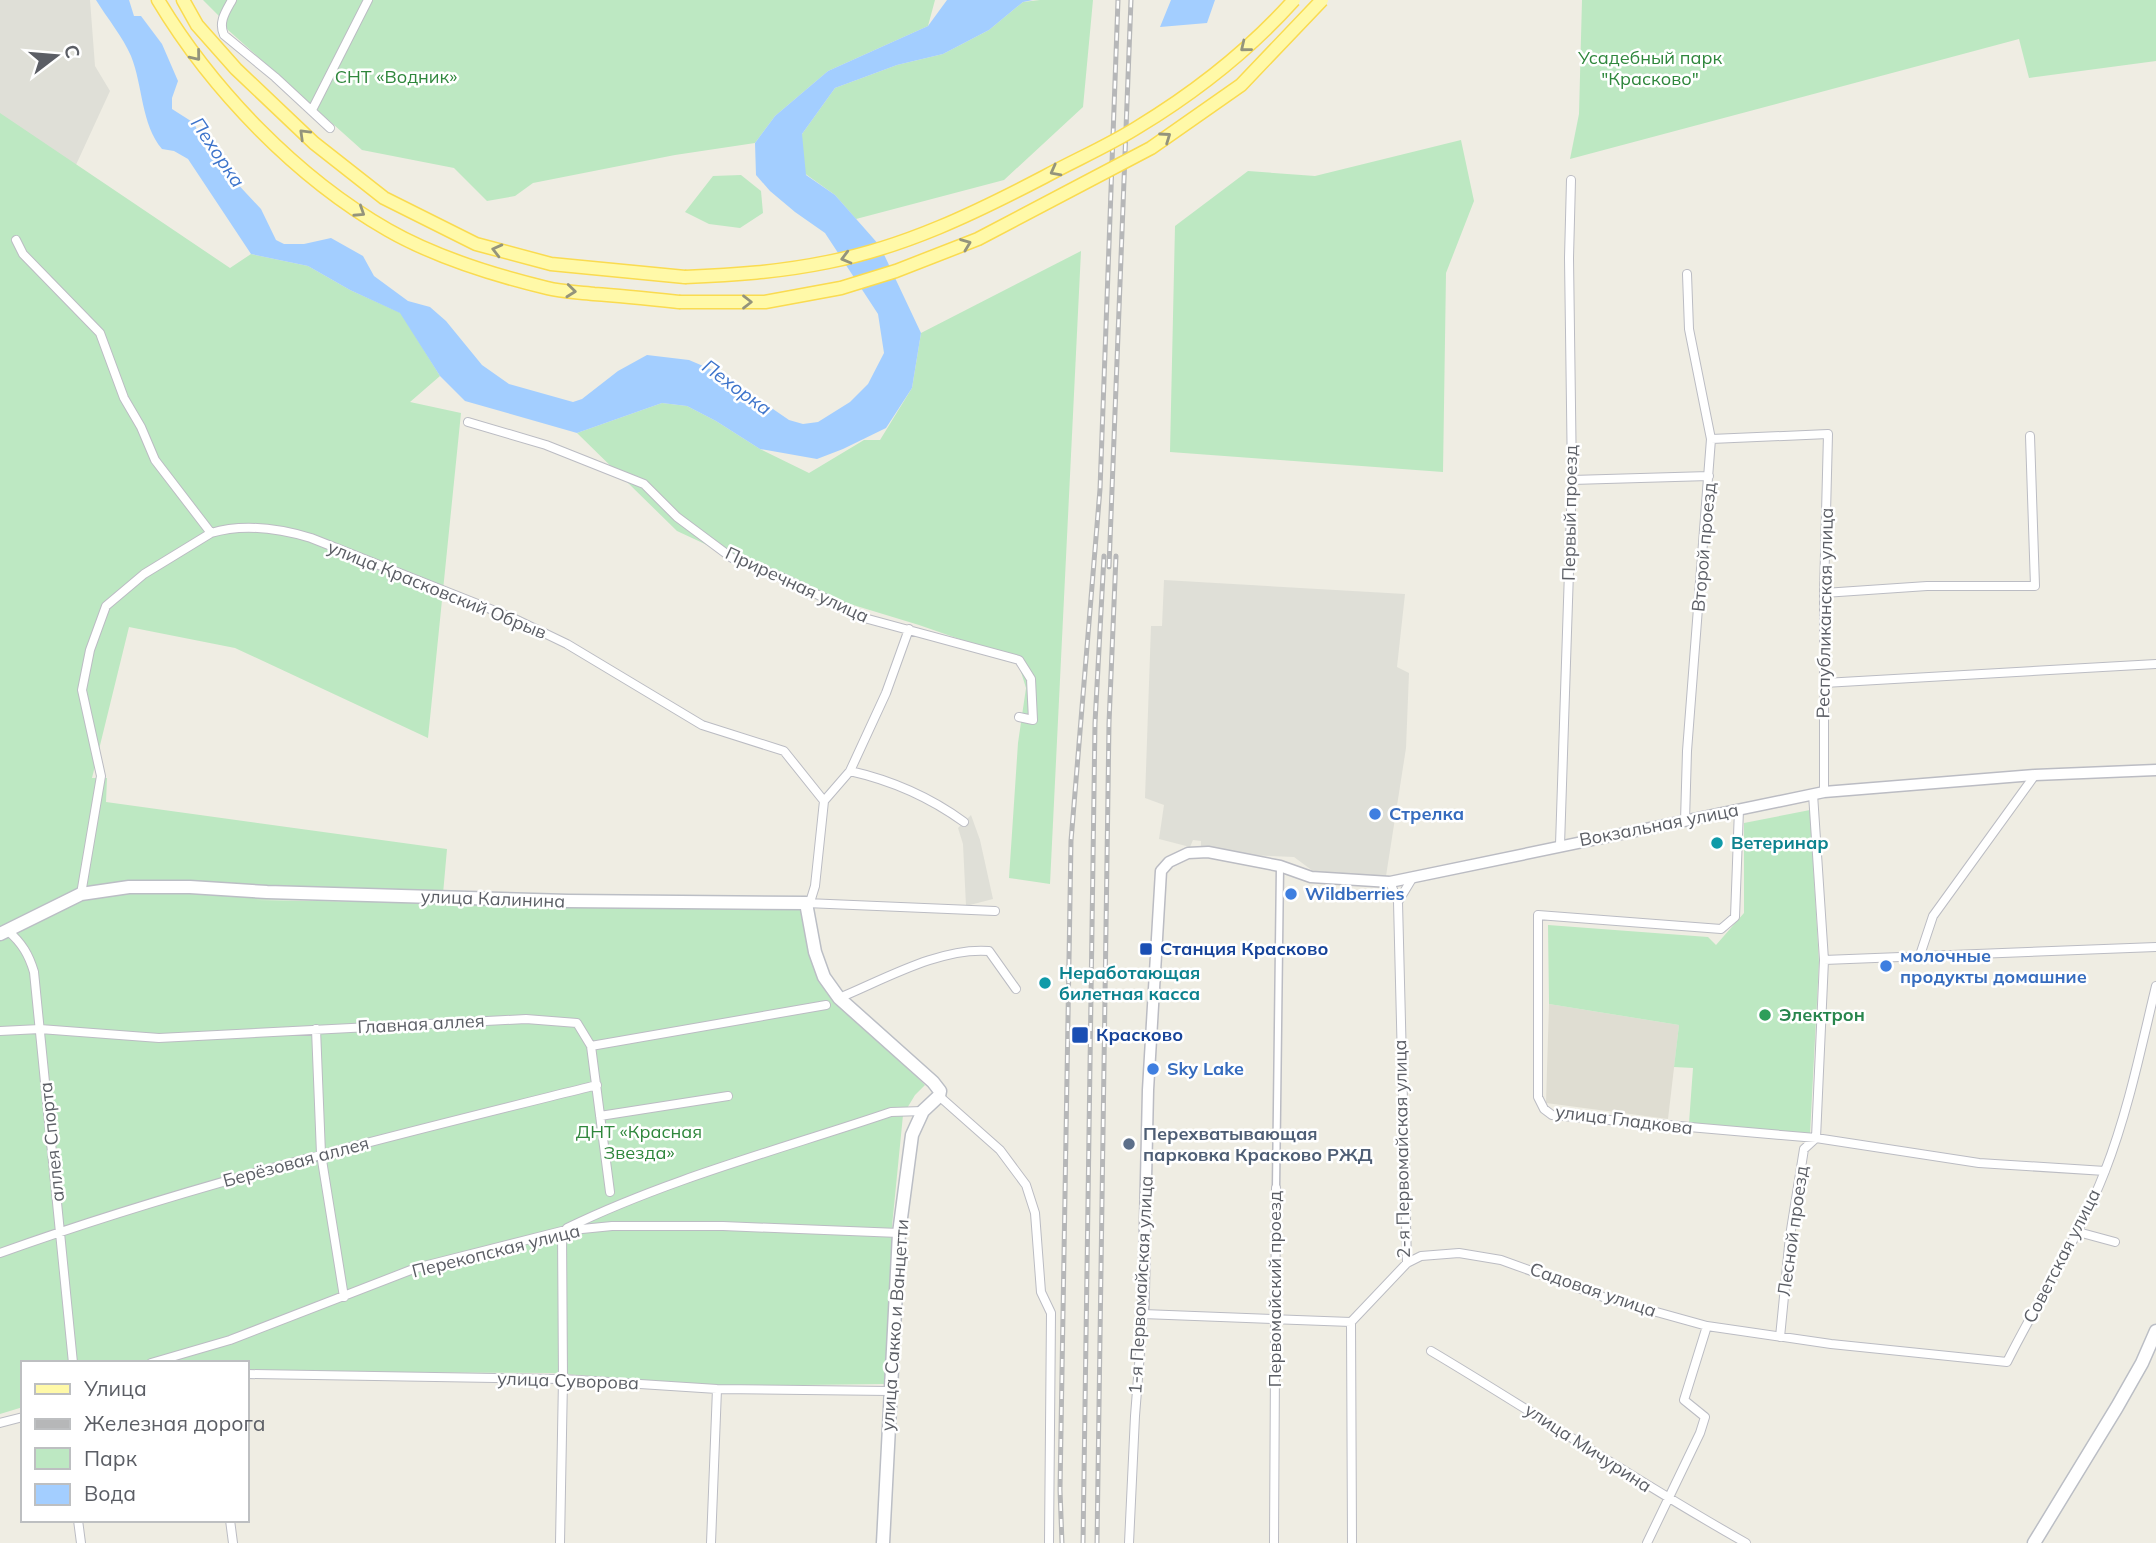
<svg xmlns="http://www.w3.org/2000/svg" width="2156" height="1543" font-family="Mulish,sans-serif">
  <style>
    .industrial { fill: #dfdfd7 }
    .education { fill: #dfddd2 }
    .green { fill: #bde8c2 }
    .water { fill: #a3ceff }
    .lines { fill: none; stroke-linecap: round; stroke-linejoin: round }
    .pedestrian-casing { stroke: #bbbcc3; stroke-width: 9 }
    .minor-casing { stroke: #bbbcc3; stroke-width: 10 }
    .tertiary-casing { stroke: #bbbcc3; stroke-width: 13 }
    .secondary-casing { stroke: #bbbec5; stroke-width: 15 }
    .primary-casing { stroke: #fadb50; stroke-width: 15 }
    .pedestrian { stroke: #fff; stroke-width: 6 }
    .minor { stroke: #fff; stroke-width: 8 }
    .tertiary { stroke: #fff; stroke-width: 10 }
    .secondary { stroke: #fff; stroke-width: 12 }
    .primary { stroke: #fff9a8; stroke-width: 12 }
    .rail-casing { stroke: #b6b7b8; stroke-width: 5 }
    .rail { stroke: #fff; stroke-width: 2.5; stroke-dasharray: 8; stroke-linecap: butt }
    .primary-bridge-casing { stroke: #fadb50; stroke-width: 15; stroke-linecap: butt }
    .primary-bridge { stroke: #fff9a8; stroke-width: 12 }
    .oneway { stroke: #94947c }
    .shop-dot { fill: #3f7fe0; stroke: #fff; stroke-width: 2.5 }
    .culture-dot { fill: #0f9aa8; stroke: #fff; stroke-width: 2.5 }
    .transit-dot { fill: #1a4fb4; stroke: #fff; stroke-width: 2.5 }
    .leisure-dot { fill: #2e9e5b; stroke: #fff; stroke-width: 2.5 }
    .service-dot { fill: #5c6f8a; stroke: #fff; stroke-width: 2.5 }
    .labels { text-anchor: middle; stroke-width: 5; stroke-linejoin: round; paint-order: stroke }
    .park-label { font-size: 18px; fill: #2f873c; stroke: #fff }
    .street-label { font-size: 18px; fill: #5b5e65; stroke: #fff }
    .shop-label { font-size: 18px; font-weight: bold; fill: #366cbe; stroke: #fff; text-anchor: start }
    .culture-label { font-size: 18px; font-weight: bold; fill: #0d838f; stroke: #fff; text-anchor: start }
    .transit-label { font-size: 18px; font-weight: bold; fill: #164399; stroke: #fff; text-anchor: start }
    .leisure-label { font-size: 18px; font-weight: bold; fill: #27864d; stroke: #fff; text-anchor: start }
    .service-label { font-size: 18px; font-weight: bold; fill: #4e5e75; stroke: #fff; text-anchor: start }
    .water-label { font-size: 19px; font-style: italic; fill: #3d74cb; stroke: #fff }
  </style>
  <rect width="100%" height="100%" fill="#efede3"/>
  <path class="industrial" d="M0 0H90L95 66 110 91 75 167 0 115Z
    M1164 580 1405 594 1397 667 1409 673 1406 748 1386 876 1317 874 1294 857 1247 855 1201 847V841L1193 840 1190 847 1159 839 1164 805 1145 798 1151 626H1162Z
    M971 815 980 840 993 899 966 906 963 844 958 828Z"/>
  <path class="education" d="M1549 1004 1679 1025 1668 1119 1546 1103Z"/>
  <path class="green" d="M203 0H935L928 26 828 71 775 116 755 143 675 155 533 183 515 196 487 201 454 168 362 150 228 30 218 15Z
    M1040 0H1093L1083 107 1004 180 856 219 835 195 800 170 802 134 835 88 897 65 943 54 989 30 1023 2Z
    M1582 0H2156V61L2029 78 2019 39 1570 159 1579 114Z
    M0 113 230 268 251 254 308 266 350 290 401 313 440 376 410 402 461 413 428 738 235 648 129 627 92 778H107L106 802 447 849 443 894 256 900 802 909C804 940 813 971 831 996L925 1085 915 1095 903 1115 892 1226 890 1322 885 1384 716 1386 552 1373 247 1372V1363H23V1407L0 1414Z
    M1461 140 1474 201 1446 273 1443 472 1170 452 1175 226 1248 171 1315 176Z
    M741 175 761 191 763 213 740 228 709 224 685 212 713 176Z
    M1081 251 1050 884 1009 878 1018 743 1026 688 1017 659 919 625 804 590 677 531 577 433 662 403 687 406 716 421 760 449 809 473 864 440H880L912 388 921 333Z
    M1810 810 1819 962 1810 1134 1689 1123 1693 1068 1674 1067 1679 1025 1549 1004 1548 925 1708 937 1716 945 1744 913V823Z"/>
  <path class="water" d="M96 0H129L134 16H141L162 44 178 81 172 98V109L194 123 206 150 261 209 276 240 284 244H304L331 238 363 256 374 276 408 301 430 307 446 321 482 365 509 384 573 402 582 399 618 371 647 355 689 360 722 374 789 420 803 424 818 422 850 402 868 384 884 353 878 314 825 233 795 212 770 191 756 175 755 143 775 116 828 71 928 26 947 0H1033L1023 2 989 30 943 54 897 65 835 88 802 134 806 175 835 195 880 246 921 333 912 388 886 428 843 449 817 459 760 449 716 421 687 406 662 403 577 433 465 401 440 376 400 313 350 290 308 266 251 254 188 159 174 151 162 149C141 124 143 86 131 56 123 37 107 18 96 0Z
    M1171 0H1215L1207 23 1160 27Z"/>
  <g class="lines">
    <defs>
      <path id="pedestrian" d="M1276 1188 1280 866"/>
      <path id="minor" d="M232 0C226 11 218 22 224 35L275 77 330 128
        M312 110 368 0
        M16 240 23 254 100 333 124 398 141 427 155 460 211 533
        M468 422 546 445 644 484 677 517 732 558 785 579 868 619 1019 660 1031 679 1033 720 1019 717
        M1711 439 1828 434 1824 593V792
        M1572 480 1709 476
        M1824 593 1927 586H2035L2030 436
        M1824 683 2156 664
        M850 771C890 780 931 798 964 822
        M1739 809 1735 917 1721 929 1538 915V1097L1544 1109 1552 1115 1816 1138 1979 1163 2105 1171
        M1685 821 1687 751 1711 439 1689 329 1687 274
        M1560 845 1572 480 1569 258 1571 180
        M1390 882 1398 902 1407 1263
        M81 894 101 776 82 690 90 650 106 606 144 574 211 533C244 523 278 528 311 538L513 618 567 644 702 725 784 751 824 801
        M1398 902 1413 877
        M806 903 811 899 815 886 824 801 850 771 886 693 909 629
        M806 903 995 911
        M8 931C22 943 29 955 34 972L73 1363
        M1919 958 1933 916 2035 775
        M1824 960 2156 947
        M839 998C883 980 940 947 989 951L1016 989
        M316 1029 321 1154 344 1297
        M0 1031 40 1029 159 1038 526 1019 577 1023 591 1046 826 1005
        M591 1046 610 1192
        M939 1096 1000 1150 1026 1185 1035 1213 1041 1292 1051 1313 1049 1543
        M600 1116 728 1096
        M567 1228C670 1178 782 1149 891 1112L923 1111
        M2078 1232 2115 1242
        M0 1253C195 1183 396 1135 597 1085
        M1780 1337 1790 1236 1804 1149 1816 1138 1824 960 1813 794
        M1431 1351C1537 1414 1639 1483 1746 1543
        M151 1363 230 1340 416 1268 562 1231 612 1226H723L899 1233
        M247 1374 563 1379 717 1389 890 1391
        M0 1423 23 1417
        M78 1520 81 1543
        M230 1520 233 1543
        M560 1543 563 1379 562 1231
        M711 1543 717 1389
        M1129 1543 1135 1416 1143 1314 1351 1322
        M1274 1543 1276 1188
        M1352 1543 1351 1322 1407 1263 1421 1256 1459 1253 1501 1260 1606 1298 1707 1326 1831 1344 2007 1362C2039 1298 2079 1238 2105 1171 2128 1112 2141 1048 2156 986
        M1647 1543 1700 1433 1705 1417 1684 1400 1707 1326"/>
      <path id="tertiary" d="M1143 1314 1148 1090 1161 871 1169 862 1188 853 1208 852 1280 866 1311 877 1390 882 1824 792 2035 775 2156 770"/>
      <path id="secondary" d="M0 934 81 894 129 887H190L267 892 568 901 806 903 815 952 824 977 839 998 933 1082 940 1091 939 1096 923 1111 912 1135 899 1233 883 1543
        M2034 1543 2117 1407 2142 1363 2156 1331"/>
      <path id="primary" d="M158 0C212 90 297 178 388 230 437 258 493 275 547 288 562 292 579 292 594 294 623 296 651 299 679 302
        M183 0 197 25 236 69 314 143 384 198 476 244 551 264 685 277"/>
    </defs>
    <use href="#pedestrian" class="pedestrian-casing"/>
    <use href="#minor" class="minor-casing"/>
    <use href="#tertiary" class="tertiary-casing"/>
    <use href="#secondary" class="secondary-casing"/>
    <use href="#primary" class="primary-casing"/>
    <use href="#pedestrian" class="pedestrian"/>
    <use href="#minor" class="minor"/>
    <use href="#tertiary" class="tertiary"/>
    <use href="#secondary" class="secondary"/>
    <use href="#primary" class="primary"/>
    <defs>
      <path id="rail" d="M1109 567 1131 0
        M1062 1543 1060 1490 1071 841 1100 489 1118 0
        M1083 1543 1095 723 1104 556
        M1097 1543 1109 723 1116 556"/>
    </defs>
    <use href="#rail" class="rail-casing"/>
    <use href="#rail" class="rail"/>
    <defs>
      <path id="primary-bridge" d="M685 277C734 275 779 272 828 262 905 247 975 213 1044 177 1075 160 1108 146 1138 127 1194 93 1250 49 1294 0
        M679 302H765L841 288 896 271 978 239 1151 148 1241 85 1322 0"/>
    </defs>
    <use href="#primary-bridge" class="primary-bridge-casing"/>
    <use href="#primary-bridge" class="primary-bridge"/>
  </g>
  <defs><path id="oneway-chevron" d="M-2-3.5L2.5 0L-2 3.5" fill="none" stroke-width="1.6" stroke-linecap="round" stroke-linejoin="round" transform="scale(1.75)"/></defs>
  <g class="oneway">
    <use href="#oneway-chevron" transform="translate(1245 47) rotate(141)"/>
    <use href="#oneway-chevron" transform="translate(196 56) rotate(51)"/>
    <use href="#oneway-chevron" transform="translate(304 134) rotate(-136)"/>
    <use href="#oneway-chevron" transform="translate(1166 137) rotate(-35)"/>
    <use href="#oneway-chevron" transform="translate(1055 171) rotate(152)"/>
    <use href="#oneway-chevron" transform="translate(360 212) rotate(33)"/>
    <use href="#oneway-chevron" transform="translate(966 244) rotate(-21)"/>
    <use href="#oneway-chevron" transform="translate(497 250) rotate(-166)"/>
    <use href="#oneway-chevron" transform="translate(846 258) rotate(165)"/>
    <use href="#oneway-chevron" transform="translate(571 291) rotate(6)"/>
    <use href="#oneway-chevron" transform="translate(747 302)"/>
  </g>
  <g class="shop-dot">
    <circle cx="1375" cy="814" r="7"/>
    <circle cx="1291" cy="894" r="7"/>
    <circle cx="1886" cy="966" r="7"/>
    <circle cx="1153" cy="1069" r="7"/>
  </g>
  <g class="culture-dot">
    <circle cx="1717" cy="843" r="7"/>
    <circle cx="1045" cy="983" r="7"/>
  </g>
  <g class="transit-dot">
    <rect x="1139" y="942" width="14" height="14" rx="3.5"/>
    <rect x="1071" y="1026" width="18" height="18" rx="3.5"/>
  </g>
  <circle class="leisure-dot" cx="1765" cy="1015" r="7"/>
  <circle class="service-dot" cx="1129" cy="1144" r="7"/>
  <g class="labels">
    <g class="park-label">
      <text x="1650" y="64">Усадебный парк<tspan x="1650" dy="21">"Красково"</tspan></text>
      <text x="396" y="83">СНТ «Водник»</text>
      <text x="639" y="1138">ДНТ «Красная<tspan x="639" dy="21">Звезда»</tspan></text>
    </g>
    <g class="street-label">
      <text transform="translate(1570 513) rotate(-89)" y="6">Первый проезд</text>
      <text transform="translate(1704 547) rotate(-85)" y="6">Второй проезд</text>
      <text transform="translate(797 585) rotate(25)" y="6">Приречная улица</text>
      <text transform="translate(437 590) rotate(22)" y="6">улица Красковский Обрыв</text>
      <text transform="translate(1825 613) rotate(-89)" y="6">Республиканская улица</text>
      <text transform="translate(1659 825) rotate(-11)" y="6">Вокзальная улица</text>
      <text transform="translate(493 899) rotate(2)" y="6">улица Калинина</text>
      <text transform="translate(421 1024) rotate(-3)" y="6">Главная аллея</text>
      <text transform="translate(1624 1120) rotate(7)" y="6">улица Гладкова</text>
      <text transform="translate(52 1142) rotate(-96)" y="6">аллея Спорта</text>
      <text transform="translate(1402 1149) rotate(-91)" y="6">2-я Первомайская улица</text>
      <text transform="translate(296 1162) rotate(-15)" y="6">Берёзовая аллея</text>
      <text transform="translate(1793 1231) rotate(-82)" y="6">Лесной проезд</text>
      <text transform="translate(496 1251) rotate(-14)" y="6">Перекопская улица</text>
      <text transform="translate(2062 1256) rotate(-63)" y="6">Советская улица</text>
      <text transform="translate(1141 1285) rotate(-87)" y="6">1-я Первомайская улица</text>
      <text transform="translate(1275 1289) rotate(-90)" y="6">Первомайский проезд</text>
      <text transform="translate(1593 1290) rotate(19)" y="6">Садовая улица</text>
      <text transform="translate(895 1325) rotate(-86)" y="6">улица Сакко и Ванцетти</text>
      <text transform="translate(568 1381) rotate(2)" y="6">улица Суворова</text>
      <text transform="translate(1588 1448) rotate(33)" y="6">улица Мичурина</text>
    </g>
    <g class="shop-label">
      <text x="1389" y="820">Стрелка</text>
      <text x="1305" y="900">Wildberries</text>
      <text x="1900" y="962">молочные<tspan x="1900" dy="21">продукты домашние</tspan></text>
      <text x="1167" y="1075">Sky Lake</text>
    </g>
    <g class="culture-label">
      <text x="1731" y="849">Ветеринар</text>
      <text x="1059" y="979">Неработающая<tspan x="1059" dy="21">билетная касса</tspan></text>
    </g>
    <g class="transit-label">
      <text x="1160" y="955">Станция Красково</text>
      <text x="1096" y="1041">Красково</text>
    </g>
    <g class="leisure-label">
      <text x="1779" y="1021">Электрон</text>
    </g>
    <g class="service-label">
      <text x="1143" y="1140">Перехватывающая<tspan x="1143" dy="21">парковка Красково РЖД</tspan></text>
    </g>
    <g class="water-label">
      <text transform="translate(218 152) rotate(56)" y="7">Пехорка</text>
      <text transform="translate(737 387) rotate(36)" y="7">Пехорка</text>
    </g>
  </g>
  <rect x="21" y="1361" width="228" height="161" fill="#ffffff" stroke="#bdbfc1" stroke-width="2"/>
  <rect x="35" y="1384" width="35" height="10" fill="#fff9a8" stroke="#bdbfc1" stroke-width="2"/>
  <text x="84" y="1396" font-size="21" fill="#5b5e65">Улица</text>
  <rect x="35" y="1419" width="35" height="10" fill="#b6b7b8" stroke="#bdbfc1" stroke-width="2"/>
  <text x="84" y="1431" font-size="21" fill="#5b5e65">Железная дорога</text>
  <rect x="35" y="1448" width="35" height="21" fill="#bde8c2" stroke="#bdbfc1" stroke-width="2"/>
  <text x="84" y="1466" font-size="21" fill="#5b5e65">Парк</text>
  <rect x="35" y="1484" width="35" height="21" fill="#a3ceff" stroke="#bdbfc1" stroke-width="2"/>
  <text x="84" y="1501" font-size="21" fill="#5b5e65">Вода</text>
  <g transform="translate(56 56) rotate(74)" stroke="#ffffff" stroke-width="5" paint-order="stroke">
  <path d="M0-5L12 26L0 18L-12 26Z" fill="#5b5e65"/>
  <text y="-10" font-size="19" font-weight="bold" text-anchor="middle" fill="#5b5e65">С</text>
  </g>
</svg>
